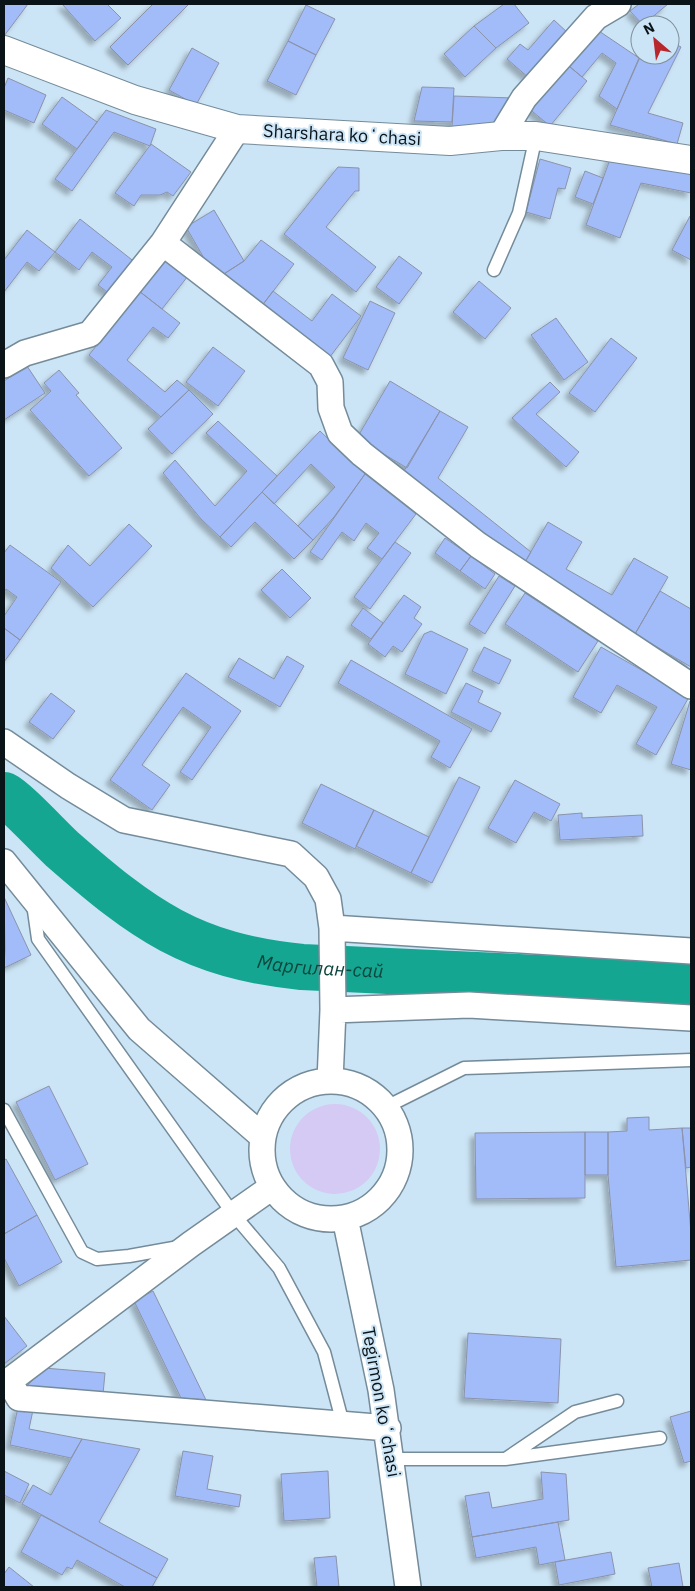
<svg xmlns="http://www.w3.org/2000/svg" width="695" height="1591" font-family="'IBM Plex Sans',sans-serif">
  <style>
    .green { fill: #d4caf4 }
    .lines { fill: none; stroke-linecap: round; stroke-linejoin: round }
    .river { stroke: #14a690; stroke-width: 46 }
    .building { fill: #a2bbf9; stroke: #8a93aa; filter: url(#shadow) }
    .service-casing { stroke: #748b9a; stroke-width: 15 }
    .minor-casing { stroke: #748b9a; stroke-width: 28 }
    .tertiary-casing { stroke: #748b9a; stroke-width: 30 }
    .service { stroke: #fff; stroke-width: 12 }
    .minor { stroke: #fff; stroke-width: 25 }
    .tertiary { stroke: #fff; stroke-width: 28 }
    .labels { text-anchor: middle; stroke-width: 4; stroke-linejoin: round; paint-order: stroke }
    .street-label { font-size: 18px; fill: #0a1318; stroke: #cce5f6 }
    .water-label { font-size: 19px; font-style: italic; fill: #0d453c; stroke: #cce5f6 }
  </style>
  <defs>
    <filter id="shadow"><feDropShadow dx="-4.5" dy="4.5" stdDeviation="2.5" flood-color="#0004"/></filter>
  </defs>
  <rect width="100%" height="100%" fill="#cce5f6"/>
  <path class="green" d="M290 1149a45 45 0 1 1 90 0a45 45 0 1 1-90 0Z"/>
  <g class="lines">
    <path class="river" id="s1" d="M4 795C15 800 50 838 62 849 143 920 192 956 302 967L691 985"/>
  </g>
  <path class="building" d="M4 4H28L4 36Z
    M62 4H107L121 18 95 41Z
    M153 4H189L128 65 110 47Z
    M504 4H514L529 23 496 48 474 26Z
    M639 4H668L643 25 630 11Z
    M306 5 335 19 316 55 288 41Z
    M554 20 568 33 529 78 507 59 520 44 528 50Z
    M474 26 496 48 465 77 444 54Z
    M596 29 639 58 617 109 599 96 616 63 602 53 582 77 564 62Z
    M288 41 316 55 296 95 267 81Z
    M670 41 681 47 648 113 683 123 677 144 610 125 641 55H670Z
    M192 48 219 63 196 105 169 90Z
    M564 62 587 81 550 126 527 107Z
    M8 78 46 95 34 123 4 110V88Z
    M422 87 454 88 452 122 414 121Z
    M454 96 513 98 493 129 452 127Z
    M62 97 97 122 77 149 42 124Z
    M106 110 156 129 150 146 114 132 72 191 55 179Z
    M151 144 191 172 173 196 167 192 160 195H141L134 206 115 193Z
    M612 154 691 171V193L641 183 620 238 586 225Z
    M540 159 571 168 565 189 558 188 550 219 526 212Z
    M338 167 359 168V191H355L326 227 376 267 356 292 284 234Z
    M585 171 603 178 593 204 575 197Z
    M214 210 244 261 216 279 186 227Z
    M690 216 691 217V260L672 250Z
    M80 219 136 263 111 295 98 285 112 267 92 252 79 270 55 252Z
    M27 230 55 252 39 271 27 262 4 292V260Z
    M261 240 294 264 258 311 216 279 244 261Z
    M399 256 422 273 399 304 376 287Z
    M164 258 188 276 162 309 139 291Z
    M479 281 511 308 485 339 453 312Z
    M139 291 180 323 168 338 153 327 127 360 165 392 177 380 189 390 161 417 89 355Z
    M273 291 312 321 332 294 361 316 326 362 258 311Z
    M370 301 395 313 368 370 343 358Z
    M556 318 588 362 564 380 531 335Z
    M611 338 637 358 595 412 569 393Z
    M213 347 245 371 218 406 186 382Z
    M27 366 45 393 4 420V381Z
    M59 370 79 393 76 395 122 448 89 476 30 410 51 391 44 383Z
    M390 381 440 411 407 468 357 438Z
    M550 382 560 392 536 414 579 452 566 467 512 418Z
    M189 390 213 414 172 454 148 429Z
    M440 411 468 427 438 478 531 552 521 569 401 476Z
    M218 421 277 476 220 537 201 519 163 473 175 460 215 506 247 471 206 433Z
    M320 431 365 474 334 517 313 540 298 526 335 487 311 464 274 504 262 492Z
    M365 474 416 514 382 559 367 548 379 533 366 523 354 541 342 532 322 560 310 552Z
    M262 492 313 540 294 559 255 522 231 547 220 537Z
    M548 522 582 542 566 569 612 595 634 558 668 577 635 634 521 569Z
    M129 524 152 546 93 607 51 568 68 545 90 566Z
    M445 538 471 556 460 571 435 553Z
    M395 542 411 553 370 609 354 597Z
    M10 545 61 582 20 640 4 628V616L17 597 6 589 4 593V553Z
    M471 556 495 574 485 589 460 571Z
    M282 569 311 598 290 618 261 590Z
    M499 576 515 586 485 634 469 624Z
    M660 591 691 609V667L635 634Z
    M525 593 598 641 578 672 505 624Z
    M404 595 421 607 414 618 422 624 402 652 393 646 385 657 368 644Z
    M363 608 383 623 371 639 351 625Z
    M4 628 20 640 4 662Z
    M431 631 468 649 446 694 405 674 424 634Z
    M484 647 511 660 499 684 472 671Z
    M601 647 689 697 656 755 636 744 657 707 617 685 601 713 573 697Z
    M287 656 304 666 280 707 228 677 239 658 274 679Z
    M351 660 472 729 450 768 431 757 440 741 338 683Z
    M186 673 241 711 192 780 180 772 211 727 183 707 142 765 170 785 152 810 110 780Z
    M466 683 483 691 478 702 501 713 491 732 451 712Z
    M51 693 75 711 53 739 29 722Z
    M690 701H691V770L671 764Z
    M459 777 480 787 432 883 411 873Z
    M515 780 560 804 551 821 534 812 516 843 488 828Z
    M321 784 374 810 355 849 302 823Z
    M374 810 429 837 411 873 356 846Z
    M582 813V818L642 815 643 836 560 840 558 815Z
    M4 897 31 955 4 968 5 949Z
    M49 1086 88 1164 55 1180 16 1102Z
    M649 1117V1130L682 1128 691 1233V1260L616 1267 608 1175V1132L627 1131V1118Z
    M682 1128H691V1167L686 1168Z
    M585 1132H608V1175H585Z
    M585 1132V1198L476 1199 475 1133Z
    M6 1159 37 1215 4 1234V1160Z
    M37 1215 62 1262 19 1286 4 1258V1234Z
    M153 1291 206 1400 181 1398 134 1301Z
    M4 1316 27 1346 4 1364Z
    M468 1333 561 1339 558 1403 464 1398Z
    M44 1368 105 1373 103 1394 26 1387Z
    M18 1407 33 1410 29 1429 82 1439 71 1458 10 1445Z
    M691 1411V1461L684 1463 670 1417Z
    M82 1439 140 1449 99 1522 168 1559 157 1578 22 1504 33 1485 51 1495Z
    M183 1451 213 1456 207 1489 241 1495 239 1507 175 1496Z
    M4 1471 29 1484 20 1503 4 1495Z
    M328 1471 330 1518 284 1521 281 1474Z
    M541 1472 566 1474 569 1520 472 1537 465 1496 489 1492 492 1508 543 1499Z
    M41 1515 157 1578 152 1587H125L77 1560 72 1569 67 1567 62 1575 21 1552Z
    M558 1522 565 1560 539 1565 536 1547 476 1558 472 1537Z
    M611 1552 615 1574 559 1585 555 1562Z
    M336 1556 339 1587H317L314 1558Z
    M679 1563 683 1587H652L648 1568Z
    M9 1567 34 1587H4V1574Z"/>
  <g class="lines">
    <defs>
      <path id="service" d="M494 270 519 213 536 136
        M33 904 38 939 234 1215 279 1268 324 1352 343 1424
        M386 1107 464 1068 691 1060
        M4 1110 82 1252 97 1259 129 1256 179 1247
        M507 1458 575 1412 617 1401
        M393 1459H505L660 1438"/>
      <path id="minor" d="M501 136 524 98 596 17 618 4
        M163 243 321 365 330 382 331 408 340 433 362 454 478 545 691 686
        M4 365 25 353 90 334 163 243 237 129
        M4 742 68 786 124 820 291 854 316 877 328 899 332 928 333 1010 330 1081
        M4 862 139 1029 263 1137
        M332 928 691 951
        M333 1010 469 1005 691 1018
        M262 1150a69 69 0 1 1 138 0a69 69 0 1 1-138 0Z
        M272 1187 191 1244 9 1381 19 1398 388 1428
        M345 1218 381 1390 408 1587"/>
      <path id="tertiary" d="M4 50 135 100 237 129 450 141 501 136H536L691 160"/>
    </defs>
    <use href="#service" class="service-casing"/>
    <use href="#minor" class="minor-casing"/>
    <use href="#tertiary" class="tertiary-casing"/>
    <use href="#service" class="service"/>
    <use href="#minor" class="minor"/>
    <use href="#tertiary" class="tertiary"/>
  </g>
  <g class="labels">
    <g class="street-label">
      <text transform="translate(342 135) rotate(3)" y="6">Sharshara koʻchasi</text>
      <text transform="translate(381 1402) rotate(80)" y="6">Tegirmon koʻchasi</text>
    </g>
    <g class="water-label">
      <text dy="7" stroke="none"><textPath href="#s1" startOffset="371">Маргилан-сай</textPath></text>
    </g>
  </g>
  <rect width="695" height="1591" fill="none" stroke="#0a1318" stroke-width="10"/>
  <g transform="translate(655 40) rotate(332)"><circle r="24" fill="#cce5f6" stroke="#7e919d"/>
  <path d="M0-4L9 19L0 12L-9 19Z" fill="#b7272b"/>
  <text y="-8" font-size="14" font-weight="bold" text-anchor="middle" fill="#0a1318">N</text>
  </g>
</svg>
